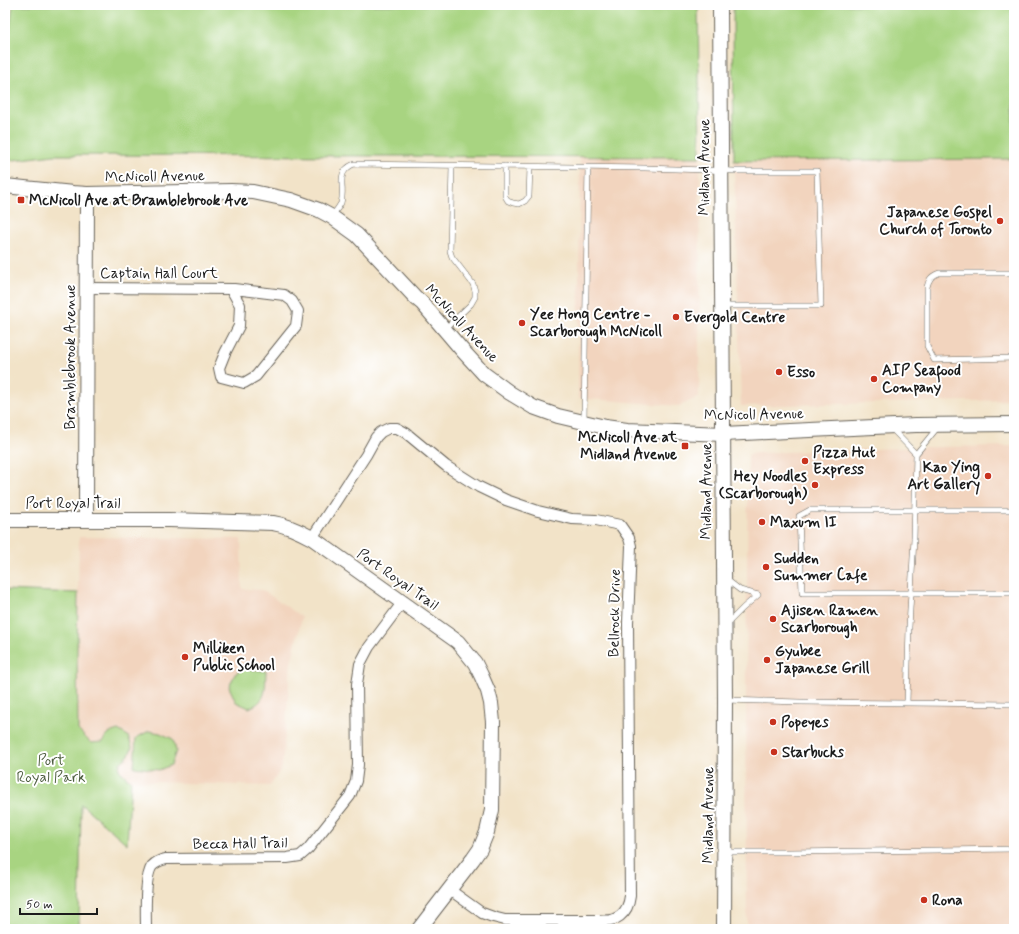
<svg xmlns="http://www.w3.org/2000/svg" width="1019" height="934" font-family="Mynerve,sans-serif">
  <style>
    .built { fill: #f2d4be }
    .green { fill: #a8d481; stroke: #62784e }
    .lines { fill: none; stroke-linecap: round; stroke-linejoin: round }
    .lane-casing { stroke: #676258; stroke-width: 6 }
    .street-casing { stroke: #676258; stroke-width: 12 }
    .secondary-casing { stroke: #676258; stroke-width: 16 }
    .lane { stroke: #fff; stroke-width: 5 }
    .street { stroke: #fff; stroke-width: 10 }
    .secondary { stroke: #fff; stroke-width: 14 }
    .poi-dot { fill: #c8321e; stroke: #fff; stroke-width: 1.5 }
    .labels { text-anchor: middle; stroke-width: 4; stroke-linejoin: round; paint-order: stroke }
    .street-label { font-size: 15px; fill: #1c1c1c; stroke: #fff }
    .poi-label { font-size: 15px; font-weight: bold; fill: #1c1c1c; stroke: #fff; text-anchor: start }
    .park-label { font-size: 15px; fill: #4d5c3f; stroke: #fff }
  </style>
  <rect width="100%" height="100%" fill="#fff"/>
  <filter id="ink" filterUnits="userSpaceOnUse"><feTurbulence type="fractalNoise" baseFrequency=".025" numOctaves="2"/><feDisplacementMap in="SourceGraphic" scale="8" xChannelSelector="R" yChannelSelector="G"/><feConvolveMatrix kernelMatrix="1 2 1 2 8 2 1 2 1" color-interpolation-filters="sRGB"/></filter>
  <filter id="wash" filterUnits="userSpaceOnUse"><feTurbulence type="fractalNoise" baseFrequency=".012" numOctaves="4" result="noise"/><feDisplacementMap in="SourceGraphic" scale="16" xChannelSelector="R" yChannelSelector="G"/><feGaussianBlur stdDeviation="0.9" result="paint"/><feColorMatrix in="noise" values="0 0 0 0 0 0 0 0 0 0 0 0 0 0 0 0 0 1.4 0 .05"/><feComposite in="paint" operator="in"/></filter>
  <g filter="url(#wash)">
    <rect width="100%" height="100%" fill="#f2e3c8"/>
    <path class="built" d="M580 157H700L699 397 679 406 578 398Z
      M1014 159V400L741 406 734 161Z
      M1014 446V929H747L746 694 748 455 755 453 934 447Z
      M79 537 241 539 242 589 262 590 302 617 291 663 282 768 270 786 131 781 78 730 77 652Z"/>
    <path class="green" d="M13 5H698L700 157 54 155 5 161V64Z
      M733 5H1014V159L734 161Z
      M5 590 78 593 77 652 78 730 91 743 103 742 109 733 118 730 128 736 132 747 129 755 120 763 119 770 131 781 127 844 81 804 79 929H5Z
      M243 669 266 671C265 688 268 701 249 708L236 702 229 687 235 674Z
      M149 731 160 733 173 739 176 751 171 765 159 770 134 767 136 738Z"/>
  </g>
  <g filter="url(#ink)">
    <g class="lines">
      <defs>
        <path id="lane" d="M505 166V196L508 201 513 203 519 204 525 201 529 196 530 167
          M332 216C335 212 339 207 341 203 346 186 334 173 354 164L645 168 735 171H817L821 306H724
          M1014 273H939C931 276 929 279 927 287V346L934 360 1014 358
          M445 329 471 304 475 297V291L473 284 452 257 450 251 452 166
          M584 420 588 167
          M892 429 916 454
          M1014 510H810L799 516 802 593H1014
          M727 580 740 590 758 595
          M728 623 743 608 758 595
          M725 700 800 702 1014 704
          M907 703 909 627 914 539 916 454 937 428
          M725 852H790L1014 849"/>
        <path id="street" d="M87 288 234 289 284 295 292 301 298 311 296 326 256 376 244 383 221 377 219 368 225 353 239 326 240 305 231 289
          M312 538 366 455 376 437 381 432 389 428H397L406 433 446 466 479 487 506 500 538 511 572 519 596 520 620 525 629 538 631 546 628 623 630 896C628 914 616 923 598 920H505L493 917 482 913 450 890
          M146 929C146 915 144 877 152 866 156 862 161 860 166 859L287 858 300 856 308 849 350 796 356 781 358 765 357 684 360 664 369 647 402 603"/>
        <path id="secondary" d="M720 5 725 700 724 929
          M5 186 73 193 87 194 231 191 253 192 291 200 319 210 332 217 357 235 416 298 422 303 462 350 484 374 510 393 533 407 558 416 605 427 627 430 723 434 916 425 1014 424
          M5 520H169L273 523C287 525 299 531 312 538L458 642 475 663 481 675 488 691 491 703 493 722 492 810 487 832 480 849 473 859 419 929
          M86 520 87 194"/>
      </defs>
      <use href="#lane" class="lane-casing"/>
      <use href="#street" class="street-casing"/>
      <use href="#secondary" class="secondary-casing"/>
      <use href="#lane" class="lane"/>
      <use href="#street" class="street"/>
      <use href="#secondary" class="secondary"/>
    </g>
  </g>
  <g class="poi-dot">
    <rect x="17" y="196" width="8" height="8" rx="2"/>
    <circle cx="1000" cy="221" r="4"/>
    <circle cx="676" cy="317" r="4"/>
    <circle cx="522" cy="323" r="4"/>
    <circle cx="779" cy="372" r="4"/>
    <circle cx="874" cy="379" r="4"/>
    <rect x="681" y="442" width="8" height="8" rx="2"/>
    <circle cx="805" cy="461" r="4"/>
    <circle cx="988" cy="476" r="4"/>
    <circle cx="815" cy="485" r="4"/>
    <circle cx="762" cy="522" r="4"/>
    <circle cx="766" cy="567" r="4"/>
    <circle cx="773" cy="619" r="4"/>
    <circle cx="185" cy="657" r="4"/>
    <circle cx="767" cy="660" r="4"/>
    <circle cx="773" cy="722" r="4"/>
    <circle cx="774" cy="752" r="4"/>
    <circle cx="924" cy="900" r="4"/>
  </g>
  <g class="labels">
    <g class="street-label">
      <text transform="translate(704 167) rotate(-90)" y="5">Midland Avenue</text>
      <text transform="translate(155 176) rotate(-1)" y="5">McNicoll Avenue</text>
      <text x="159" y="278">Captain Hall Court</text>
      <text transform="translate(462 323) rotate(47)" y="5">McNicoll Avenue</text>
      <text transform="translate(70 357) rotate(-90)" y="5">Bramblebrook Avenue</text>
      <text transform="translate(754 414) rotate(-1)" y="5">McNicoll Avenue</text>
      <text transform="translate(706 491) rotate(-90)" y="5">Midland Avenue</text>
      <text x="73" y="508">Port Royal Trail</text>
      <text transform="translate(398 579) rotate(35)" y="5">Port Royal Trail</text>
      <text transform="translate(614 613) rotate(-89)" y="5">Bellrock Drive</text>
      <text transform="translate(708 815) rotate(-90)" y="5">Midland Avenue</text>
      <text transform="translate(240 843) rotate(-1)" y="5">Becca Hall Trail</text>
    </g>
    <g class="poi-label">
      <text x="29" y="205">McNicoll Ave at Bramblebrook Ave</text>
      <text x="992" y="217" text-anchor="end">Japanese Gospel<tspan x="992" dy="17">Church of Toronto</tspan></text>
      <text x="530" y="319">Yee Hong Centre -<tspan x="530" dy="17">Scarborough McNicoll</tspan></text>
      <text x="684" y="322">Evergold Centre</text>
      <text x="882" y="375">AIP Seafood<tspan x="882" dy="17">Company</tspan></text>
      <text x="787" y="377">Esso</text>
      <text x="677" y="442" text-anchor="end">McNicoll Ave at<tspan x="677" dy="17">Midland Avenue</tspan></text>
      <text x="813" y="457">Pizza Hut<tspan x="813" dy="17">Express</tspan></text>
      <text x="980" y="472" text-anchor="end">Kao Ying<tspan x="980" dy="17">Art Gallery</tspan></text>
      <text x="807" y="481" text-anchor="end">Hey Noodles<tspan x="807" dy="17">(Scarborough)</tspan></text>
      <text x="770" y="527">Maxum II</text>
      <text x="774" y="563">Sudden<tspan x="774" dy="17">Summer Cafe</tspan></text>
      <text x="781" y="615">Ajisen Ramen<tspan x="781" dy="17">Scarborough</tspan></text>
      <text x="193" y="653">Milliken<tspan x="193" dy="17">Public School</tspan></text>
      <text x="775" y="656">Gyubee<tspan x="775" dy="17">Japanese Grill</tspan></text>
      <text x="781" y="727">Popeyes</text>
      <text x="782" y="757">Starbucks</text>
      <text x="932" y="905">Rona</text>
    </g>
    <g class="park-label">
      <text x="51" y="765">Port<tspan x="51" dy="17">Royal Park</tspan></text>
    </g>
  </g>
  <rect width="1019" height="934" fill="none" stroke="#fff" stroke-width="20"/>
  <path d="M20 908v6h77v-6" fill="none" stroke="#1c1c1c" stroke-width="2"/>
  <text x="26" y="908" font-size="12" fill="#1c1c1c" stroke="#ffffff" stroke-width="3" paint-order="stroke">50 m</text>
</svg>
